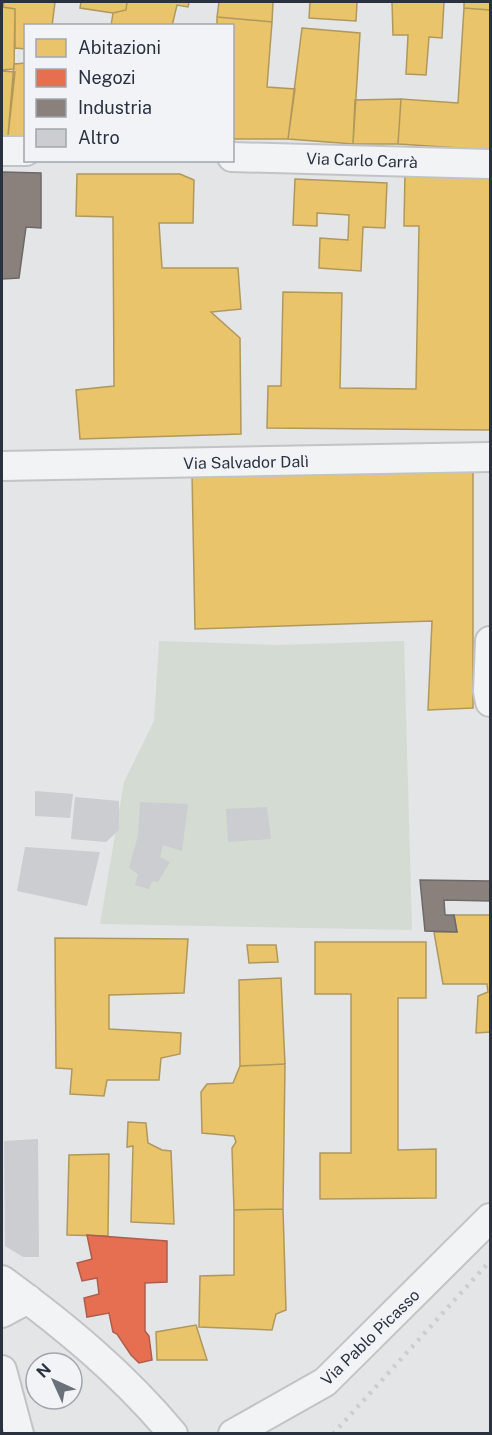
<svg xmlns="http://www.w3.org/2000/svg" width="492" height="1435" font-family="'Public Sans',sans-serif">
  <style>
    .green { fill: #d3dbd3 }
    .homes { fill: #e9c46a; stroke: #b0985d; stroke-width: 1.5 }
    .shops { fill: #e76f51; stroke: #ae5d4c; stroke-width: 1.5 }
    .industry { fill: #8a817c; stroke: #6d696a; stroke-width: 1.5 }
    .building { fill: #cbcdd0 }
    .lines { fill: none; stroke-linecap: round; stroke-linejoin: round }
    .minor-casing { stroke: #c1c3c5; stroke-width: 32 }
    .minor { stroke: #f2f3f5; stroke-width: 28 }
    .rail { stroke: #cccdcf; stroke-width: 4.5; stroke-dasharray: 3 6; stroke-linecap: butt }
    .labels { text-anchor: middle; stroke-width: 6; stroke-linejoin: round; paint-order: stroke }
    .street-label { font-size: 16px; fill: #2a3240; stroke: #f1f3f7 }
  </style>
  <rect width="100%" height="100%" fill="#e3e5e7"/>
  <path class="green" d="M159 641 277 645 404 641 412 930 100 924 124 782 154 721Z"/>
  <path class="homes" d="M4 2H55L52 26H26V49L15 48V9L3 7Z
    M81 2H127L126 10 113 13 80 8Z
    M127 2H189L188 7 177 5 172 26H111L113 13 126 10Z
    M219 2H273L272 22 217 17Z
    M310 2H357L356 21 309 18Z
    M392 2H444L442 38 429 37 426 75 406 74 408 35H393Z
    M464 2H490V10L464 8Z
    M2 7 15 9 14 69 2 70Z
    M464 8 490 10V150L398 144 401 99 458 103Z
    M217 17 272 22 267 87 295 89 288 139H232V26H217Z
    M302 28 360 33 353 144 288 139Z
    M26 63V137L8 136 14 64Z
    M2 71 15 72 8 136H2Z
    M401 99 398 144H353L355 100Z
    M405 171 490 172V430L267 428 268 386H281L283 292 342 293 340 388 416 389 419 226H404Z
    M77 174H180L194 180 193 223H159L162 268H238L241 309 211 312 240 338 241 434 80 439 76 390 114 386 113 217 76 216Z
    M295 179 387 183 385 228 363 227 361 271 319 268 320 238 348 240 349 215 317 213V226L293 225Z
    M473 472V708L428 710 432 621 195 629 192 474Z
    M454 915H490V1032L476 1033 478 996 488 992 487 984H443L434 932H457Z
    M55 938 188 939 184 993 109 995V1029L181 1033 180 1054 161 1058 159 1080H107L104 1096 70 1094 72 1069 56 1068Z
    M315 942H426V998H398V1150L436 1149V1198L320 1199V1153H351V994H315Z
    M247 945H276L278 962 249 963Z
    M281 978 285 1064 240 1066 239 980Z
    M285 1064 283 1209 234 1210 232 1148 236 1142 234 1136 202 1133 201 1092 207 1084 233 1083 240 1066Z
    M128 1122 146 1123 148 1143 162 1150 171 1151 174 1224 131 1222 133 1146 127 1147Z
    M109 1154 108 1236 67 1235 69 1155Z
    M283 1209 286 1310 276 1314 272 1330 199 1327 200 1276 234 1275V1210Z
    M196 1325 207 1360H157L156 1332Z"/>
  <path class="shops" d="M87 1235 167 1241V1282L145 1283V1331L149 1336 152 1360 139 1363 131 1355 117 1334 113 1332 109 1313 87 1317 84 1298 99 1294 97 1278 82 1281 77 1263 92 1259Z"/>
  <path class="industry" d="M2 172 41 173V228L26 227 19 278 2 279Z
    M420 880 490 881V901L444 900 445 915H454L457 932 425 931Z"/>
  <path class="building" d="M35 791 73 794 70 818 35 816Z
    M75 797 119 801V830L106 842 71 839Z
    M140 802 188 804 182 851 163 845 160 857 170 862 158 882 152 881 149 889 135 885 138 874 129 868 138 836Z
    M267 807 271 839 228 842 226 809Z
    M25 847 100 852 87 906 17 891Z
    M38 1139 39 1257H23L5 1246 4 1141Z"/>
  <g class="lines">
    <defs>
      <path id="minor" d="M2 151H26
        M232 157 490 164
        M2 466 490 457
        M490 641 488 691 490 702
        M2 1280C65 1326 123 1374 173 1434
        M2 1313 28 1299
        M2 1370 19 1434
        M233 1434 325 1382 490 1218"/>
    </defs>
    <use href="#minor" class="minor-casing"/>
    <use href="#minor" class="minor"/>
    <path class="rail" d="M333 1434 490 1261"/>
  </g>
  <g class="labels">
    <g class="street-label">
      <text transform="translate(362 160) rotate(2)" y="6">Via Carlo Carrà</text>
      <text transform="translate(246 462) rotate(-1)" y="6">Via Salvador Dalì</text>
      <text transform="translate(370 1337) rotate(-44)" y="6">Via Pablo Picasso</text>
    </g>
  </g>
  <rect width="492" height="1435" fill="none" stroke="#2a3240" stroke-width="6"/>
  <rect x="24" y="24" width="210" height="138" fill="#f1f3f7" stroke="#a1a6ae" stroke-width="1.5"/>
  <rect x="36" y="39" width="30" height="18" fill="#e9c46a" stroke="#a1a6ae" stroke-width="1.5"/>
  <text x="78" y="54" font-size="18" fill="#2a3240">Abitazioni</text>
  <rect x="36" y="69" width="30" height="18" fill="#e76f51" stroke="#a1a6ae" stroke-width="1.5"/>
  <text x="78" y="84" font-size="18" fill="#2a3240">Negozi</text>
  <rect x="36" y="99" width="30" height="18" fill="#8a817c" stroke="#a1a6ae" stroke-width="1.5"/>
  <text x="78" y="114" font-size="18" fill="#2a3240">Industria</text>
  <rect x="36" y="129" width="30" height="18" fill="#cbcdd0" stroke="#a1a6ae" stroke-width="1.5"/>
  <text x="78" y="144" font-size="18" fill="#2a3240">Altro</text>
  <g transform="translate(54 1381) rotate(315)"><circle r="28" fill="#f1f3f7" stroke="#a1a6ae" stroke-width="1.5"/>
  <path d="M0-4.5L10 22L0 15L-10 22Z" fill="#6b717a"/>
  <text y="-9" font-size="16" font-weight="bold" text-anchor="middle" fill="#2a3240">N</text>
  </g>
</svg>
